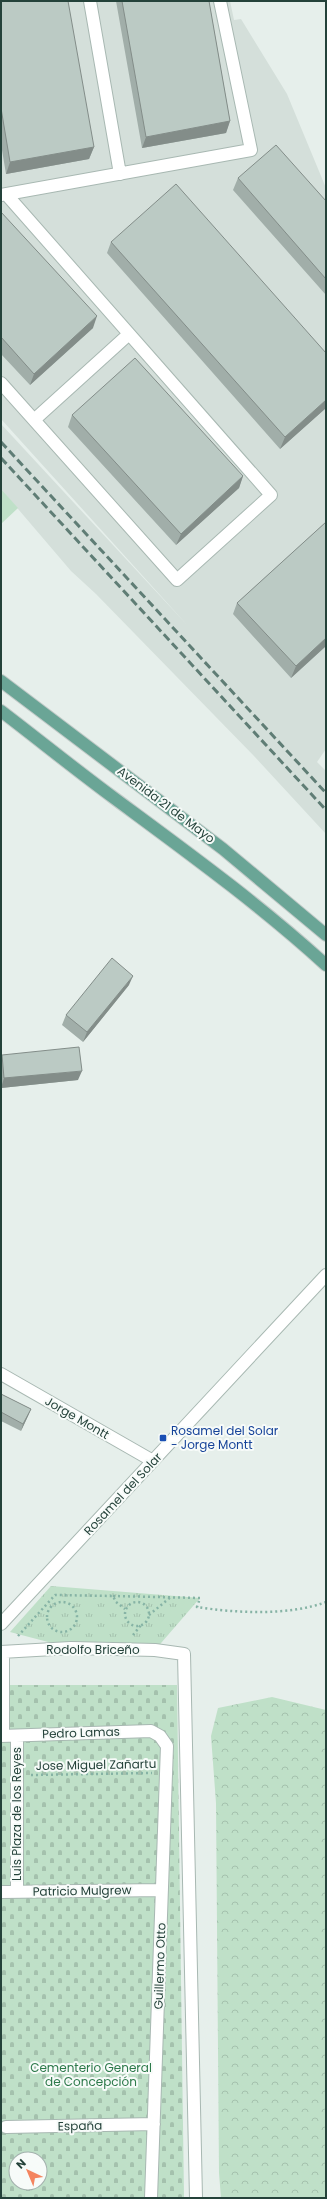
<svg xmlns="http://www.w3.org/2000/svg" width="327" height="2199" font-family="Poppins,sans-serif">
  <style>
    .built { fill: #d4dfda }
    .green { fill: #bfe0c8 }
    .forest { fill: url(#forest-crowns) }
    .cemetery { fill: url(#cemetery-stones); fill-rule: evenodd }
    .park { fill: url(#park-tufts) }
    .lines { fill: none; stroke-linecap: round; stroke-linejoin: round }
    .minor-casing { stroke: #a8b8b2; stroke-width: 14 }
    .major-casing { stroke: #c2cac8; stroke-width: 14 }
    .path { stroke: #86b3a5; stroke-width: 2.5; stroke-dasharray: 2 3; stroke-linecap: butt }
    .minor { stroke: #fff; stroke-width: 12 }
    .major { stroke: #6aa596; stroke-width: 12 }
    .rail { stroke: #5f7d75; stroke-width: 3; stroke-dasharray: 8 4; stroke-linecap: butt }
    .wall { fill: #a1aea9 }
    .shaded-wall { fill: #838d89 }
    .building { fill: #bbcac4; stroke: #838d89 }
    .transit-dot { fill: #1a4fb4; stroke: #f7fbf9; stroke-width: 1.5 }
    .labels { text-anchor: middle; stroke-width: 4; stroke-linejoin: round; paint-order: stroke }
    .street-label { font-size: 12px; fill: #24423a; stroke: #f7fbf9 }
    .transit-label { font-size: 12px; fill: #164399; stroke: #f7fbf9; text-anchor: start }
    .park-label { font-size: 12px; fill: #2d7a4b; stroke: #f7fbf9 }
  </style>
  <defs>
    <pattern id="forest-crowns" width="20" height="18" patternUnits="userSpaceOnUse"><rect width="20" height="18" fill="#bfe0c8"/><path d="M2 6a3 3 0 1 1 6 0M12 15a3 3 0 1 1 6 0" fill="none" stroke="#a4c1ad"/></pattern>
    <pattern id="cemetery-stones" width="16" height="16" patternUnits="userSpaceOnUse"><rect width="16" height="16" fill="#bfe0c8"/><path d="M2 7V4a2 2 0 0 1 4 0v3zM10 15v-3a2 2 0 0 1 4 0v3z" fill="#a4c1ad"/></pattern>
    <pattern id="park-tufts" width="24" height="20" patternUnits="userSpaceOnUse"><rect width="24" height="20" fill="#bfe0c8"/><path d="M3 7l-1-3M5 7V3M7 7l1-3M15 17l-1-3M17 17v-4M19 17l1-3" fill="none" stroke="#a4c1ad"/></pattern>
  </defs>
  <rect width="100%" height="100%" fill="#e6efeb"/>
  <path class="built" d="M1 1H230L234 20 241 19 287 94 326 188V749L317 762 326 771V834L254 756 96 594 71 571 1 489V424L188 626 1 419Z"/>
  <path class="green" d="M1 489 18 508 1 524Z"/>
  <path class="forest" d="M272 1697 326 1710V2198H221L219 2173 216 1803 211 1736 218 1708Z"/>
  <path class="cemetery" d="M1 1685H177L184 2198H1ZM16 2159H40V2183H16Z"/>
  <path class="park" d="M51 1586 200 1598 155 1650 71 1648 10 1632Z"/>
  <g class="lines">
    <defs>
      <path id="minor" d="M90 1 120 174
        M1 195 251 150 220 1
        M1 383 177 580 271 495 6 194
        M34 420 129 334
        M1 1374 153 1461
        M1 1624 326 1275
        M1 1652 71 1648 155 1650 184 1654 196 2198
        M1 1736 151 1731 160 1736 167 1746 151 2198
        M3 1736V1652
        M1 1892 162 1890
        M17 1892V1736
        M6 2127 154 2124"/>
      <path id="major" d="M1 681 223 849 326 935
        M1 711C39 740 76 770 114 798 187 852 259 904 326 965"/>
    </defs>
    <use href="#minor" class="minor-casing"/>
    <use href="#major" class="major-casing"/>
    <path class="path" d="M113 1596 200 1598 197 1607C235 1613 289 1616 326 1602
      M47 1617a15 15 0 1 1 30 0a15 15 0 1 1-30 0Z
      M125 1614a12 12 0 1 1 24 0a12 12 0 1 1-24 0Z
      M149 1615 172 1596
      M133 1635 141 1625
      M18 1636 55 1595 113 1596 116 1602 125 1609
      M31 1775 152 1773"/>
    <use href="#minor" class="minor"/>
    <use href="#major" class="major"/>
    <path class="rail" d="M1 442 326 793
      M1 458 326 810"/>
  </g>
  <path class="wall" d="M1 1 94 147 89 159 6 174 1 144Z
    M116 1H209L230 121 226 133 142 148Z
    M238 178 326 201V295L233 190Z
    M1 212 93 328 30 385 1 354Z
    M111 242 326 353V408L280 449 107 253Z
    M72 415 243 476 239 488 176 545 68 427Z
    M326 522V646L291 678 233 614 237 603Z
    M129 985 83 1042 62 1025 66 1015Z
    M2 1055 78 1080 1 1088V1056Z
    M1 1394 31 1409 28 1416 21 1431 1 1421Z"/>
  <path class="shaded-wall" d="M230 121 226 133 142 148 146 137Z
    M94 147 89 159 6 174 10 162Z
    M97 316 93 328 30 385 34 374Z
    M326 400V408L280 449 285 437Z
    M243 476 239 488 176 545 181 534Z
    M326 638V646L291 678 296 666Z
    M133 976 129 985 83 1042 87 1032Z
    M82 1071 78 1080 1 1088 4 1078Z
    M31 1409 28 1416 21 1431 23 1424Z"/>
  <path class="building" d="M1 1H68L94 147 10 162 1 108Z
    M122 1H209L230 121 146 137Z
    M276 145 326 201V279L238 178Z
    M176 184 326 353V400L285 437 111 242Z
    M1 212 97 316 34 374 1 337Z
    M135 358 243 476 181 534 72 415Z
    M326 522V638L296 666 237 603Z
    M112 958 133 976 87 1032 66 1015Z
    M79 1047 82 1071 4 1078 2 1055Z
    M1 1394 31 1409 23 1424 1 1412Z"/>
  <rect class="transit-dot" x="159" y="1434" width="8" height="8" rx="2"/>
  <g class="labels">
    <g class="street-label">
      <text transform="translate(166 805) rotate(37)" y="4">Avenida 21 de Mayo</text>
      <text transform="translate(77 1418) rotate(30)" y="4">Jorge Montt</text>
      <text transform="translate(123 1494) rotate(-47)" y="4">Rosamel del Solar</text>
      <text x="93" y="1654">Rodolfo Briceño</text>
      <text transform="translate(81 1733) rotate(-2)" y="4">Pedro Lamas</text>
      <text transform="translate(96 1765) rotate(-1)" y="4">Jose Miguel Zañartu</text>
      <text transform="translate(17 1814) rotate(-90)" y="4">Luis Plaza de los Reyes</text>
      <text transform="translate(82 1891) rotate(-1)" y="4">Patricio Mulgrew</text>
      <text transform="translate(160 1966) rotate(-88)" y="4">Guillermo Otto</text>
      <text transform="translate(80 2126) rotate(-1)" y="4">España</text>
    </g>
    <g class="transit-label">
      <text x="171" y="1435">Rosamel del Solar<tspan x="171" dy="14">- Jorge Montt</tspan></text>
    </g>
    <g class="park-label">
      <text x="91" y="2072">Cementerio General<tspan x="91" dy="14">de Concepción</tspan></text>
    </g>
  </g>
  <rect width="327" height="2199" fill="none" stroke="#24423a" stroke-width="4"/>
  <g transform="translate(28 2171) rotate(316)"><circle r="19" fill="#f7fbf9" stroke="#a3b1ad"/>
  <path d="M0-3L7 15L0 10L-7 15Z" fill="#f4845f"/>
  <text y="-6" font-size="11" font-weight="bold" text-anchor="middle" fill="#24423a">N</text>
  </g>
</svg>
